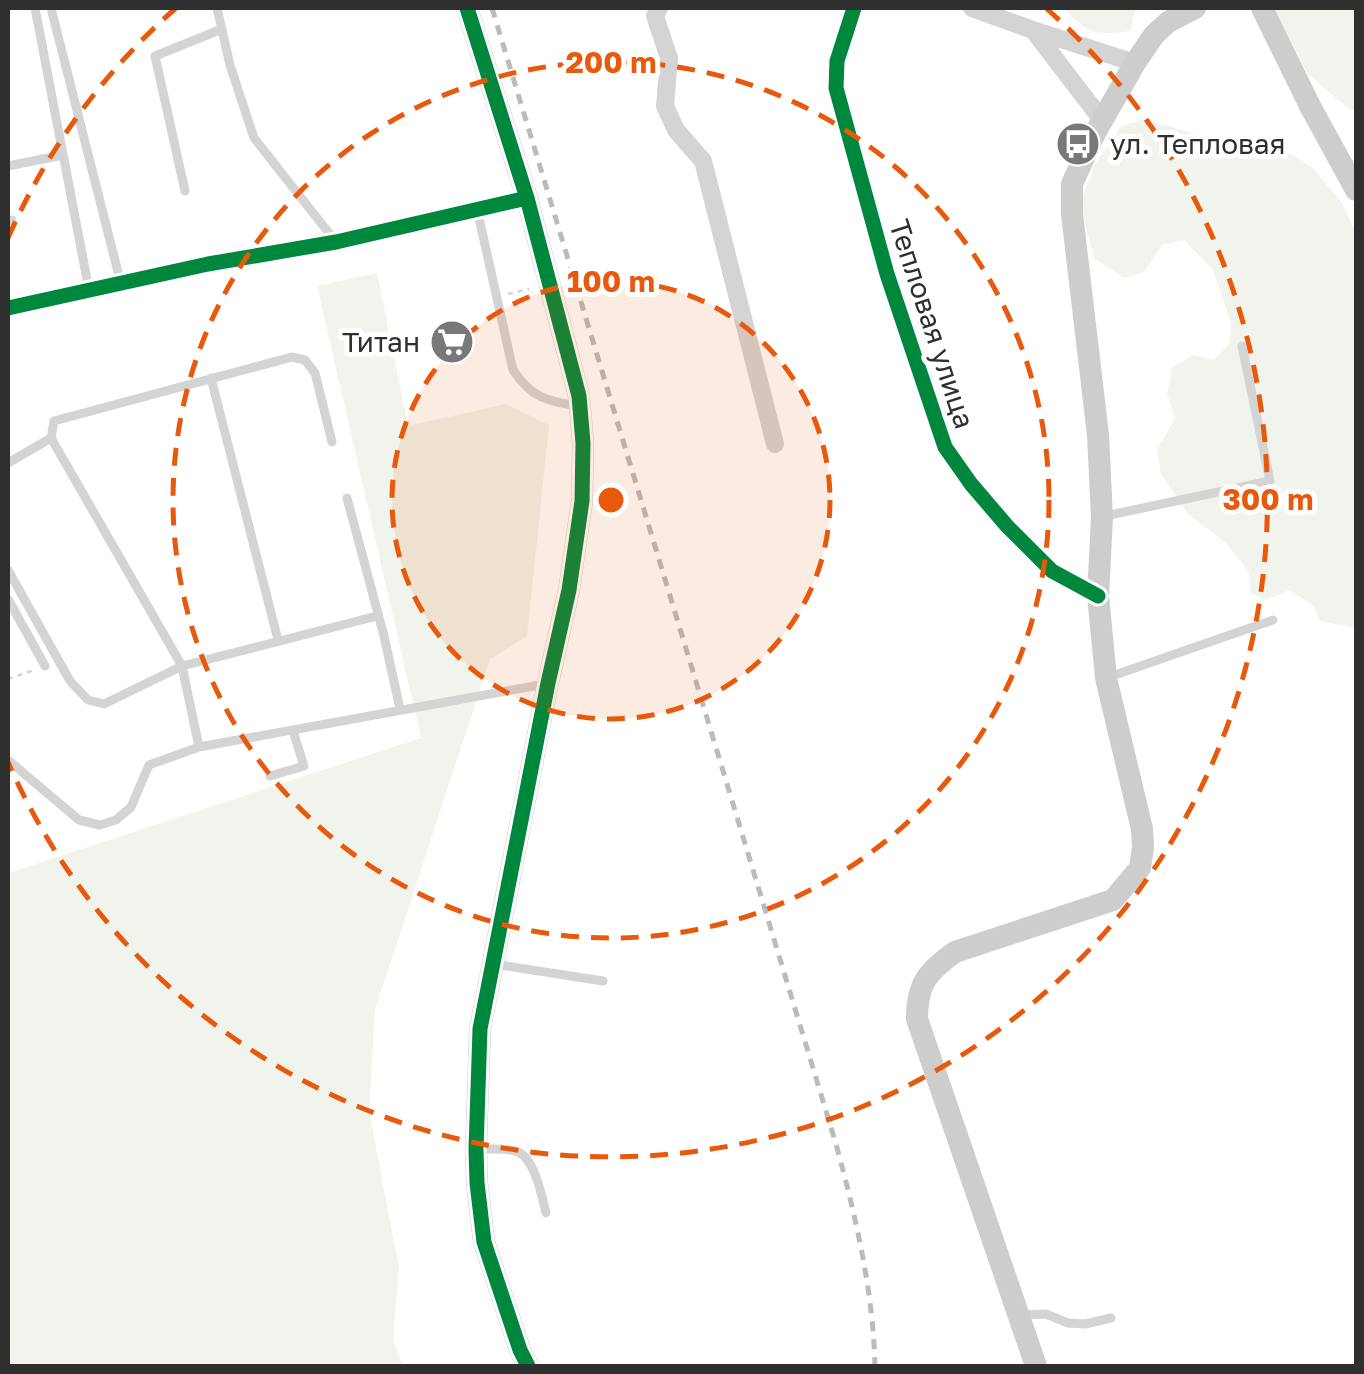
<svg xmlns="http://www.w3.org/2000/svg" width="1364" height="1374" font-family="'Golos Text',sans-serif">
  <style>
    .green { fill: #f1f4ec }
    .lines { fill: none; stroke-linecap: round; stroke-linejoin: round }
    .path { stroke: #d4d4d4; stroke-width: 2.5; stroke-dasharray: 5 5; stroke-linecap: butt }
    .lane { stroke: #d4d4d4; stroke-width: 9 }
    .street { stroke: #d4d4d4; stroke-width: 18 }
    .secondary { stroke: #cdcdcd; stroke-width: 22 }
    .rail { stroke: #bbb; stroke-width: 5; stroke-dasharray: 10 8; stroke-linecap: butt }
    .cycleway-casing { stroke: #fff; stroke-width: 21 }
    .cycleway { stroke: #00873e; stroke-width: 15 }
    .ring { fill: none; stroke: #e8590c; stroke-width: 5; stroke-dasharray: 18 12 }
    .labels { text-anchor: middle; stroke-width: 10; stroke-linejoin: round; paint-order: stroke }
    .poi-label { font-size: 28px; fill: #2f2f2f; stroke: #fff; text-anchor: start }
    .street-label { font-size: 28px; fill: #2f2f2f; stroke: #fff }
    .centre { fill: #e8590c; stroke: #fff; stroke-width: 5 }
    .ring-label { font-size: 30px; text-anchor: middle; font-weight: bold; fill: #e8590c; stroke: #fff; stroke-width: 10; stroke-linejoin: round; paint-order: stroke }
  </style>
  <rect width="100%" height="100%" fill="#fff"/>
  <path class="green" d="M1063 8H1136L1130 31C1095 36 1088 34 1063 8Z
    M1274 8H1356V112L1345 106 1308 74Z
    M1146 119 1209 138 1277 146 1313 168 1342 203 1356 232V628L1320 621 1314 606 1290 590 1266 600 1251 593 1249 572 1226 543 1188 514 1161 474 1157 450 1175 418 1167 393 1172 368 1193 355 1214 360 1230 343 1231 323 1213 270 1184 240 1162 245 1144 272 1124 278 1094 258 1080 204 1095 164 1121 126Z
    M377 273 408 426 506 404 549 425 527 636 490 659 375 1010 369 1111 399 1268 393 1341 403 1366H8V873L421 738 317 286Z"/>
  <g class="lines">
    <path class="path" d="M508 294 529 289
      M8 679 34 670"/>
    <path class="lane" d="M35 8 89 290
      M51 8 121 284
      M217 8 230 65 254 138 336 242
      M8 166 63 155
      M185 191 155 56 222 29
      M477 209 513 370C531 397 546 401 577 406
      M8 221 12 220
      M211 378 278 640
      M8 463 51 438
      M347 498 384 636 400 709
      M1105 516 1270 481 1242 346
      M8 570 70 681 88 700 104 704 182 666 377 616
      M8 599 45 666
      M1109 677 1273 620
      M199 747 182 666 51 438 54 421 292 357 305 360 315 373 332 442
      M8 760 79 820 100 825 116 820 131 807 149 765 199 747 545 684
      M270 776 304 766 293 731
      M493 964 603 981
      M476 1149C488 1150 507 1147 518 1152 535 1159 542 1197 546 1213
      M1022 1315 1046 1314 1068 1323 1085 1324 1111 1318"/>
    <path class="street" d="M659 8 655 16 669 58 665 106 676 130 703 161 775 444
      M854 8 837 61 836 88 887 274 945 447 971 484 1007 526 1052 571 1098 596
      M972 8 1033 30 1135 63
      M1033 30 1102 120
      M8 308 208 264 336 242 527 198"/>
    <path class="secondary" d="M467 8 527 198 579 396 583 443 582 501 569 590 548 683 480 1029 476 1149 477 1183 484 1242 520 1350 528 1366
      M1262 8 1310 106 1356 190
      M1036 1366 917 1019C917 984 927 972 955 952L1113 900 1140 868 1143 847 1142 829 1106 678 1098 596 1102 517 1098 435 1072 214V184L1095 133 1135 63 1154 35 1168 22 1195 8"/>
    <path class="rail" d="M492 8 836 1144C856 1218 873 1290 875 1366"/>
    <defs>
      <path id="cycleway" d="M467 8 527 198 579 396 583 443 582 501 569 590 548 683 480 1029 476 1149 477 1183 484 1242 520 1350 528 1366
        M854 8 837 61 836 88 887 274 945 447 971 484 1007 526 1052 571 1098 596
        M8 308 208 264 336 242 527 198"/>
    </defs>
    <use href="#cycleway" class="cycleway-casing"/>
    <use href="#cycleway" class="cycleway"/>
  </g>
  <circle cx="611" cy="500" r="219" fill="#e8590c" fill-opacity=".12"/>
  <g class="ring">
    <circle cx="611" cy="500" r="219"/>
    <circle cx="611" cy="500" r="438"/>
    <path d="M8 238A657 657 0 0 1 176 8M1046 8A657 657 0 1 1 8 762"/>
  </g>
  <defs>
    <symbol id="bus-disc" viewBox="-11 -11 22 22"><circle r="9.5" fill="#787878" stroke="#fff"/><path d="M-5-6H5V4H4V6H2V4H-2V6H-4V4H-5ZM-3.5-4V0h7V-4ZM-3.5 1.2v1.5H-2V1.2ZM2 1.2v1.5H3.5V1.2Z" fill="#fff"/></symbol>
    <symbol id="supermarket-disc" viewBox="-11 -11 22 22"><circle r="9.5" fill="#787878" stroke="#fff"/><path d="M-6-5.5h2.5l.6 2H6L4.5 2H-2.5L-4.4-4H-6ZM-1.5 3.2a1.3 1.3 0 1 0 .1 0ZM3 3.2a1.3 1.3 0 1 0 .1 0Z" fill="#fff"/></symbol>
  </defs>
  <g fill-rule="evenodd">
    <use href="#bus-disc" x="1053" y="119" width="50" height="50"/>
    <use href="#supermarket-disc" x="427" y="317" width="50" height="50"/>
  </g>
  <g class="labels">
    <g class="poi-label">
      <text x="1110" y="154">ул. Тепловая</text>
      <text x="420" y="352" text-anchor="end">Титан</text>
    </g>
    <g class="street-label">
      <text transform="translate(932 324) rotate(72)" y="10">Тепловая улица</text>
    </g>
  </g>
  <circle cx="611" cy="500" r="15" class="centre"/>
  <g class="ring-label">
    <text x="611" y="73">200 m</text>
    <text x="611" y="292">100 m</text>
    <text x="1268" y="510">300 m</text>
  </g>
  <rect width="1364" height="1374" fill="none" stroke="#2f2f2f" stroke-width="20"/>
</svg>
